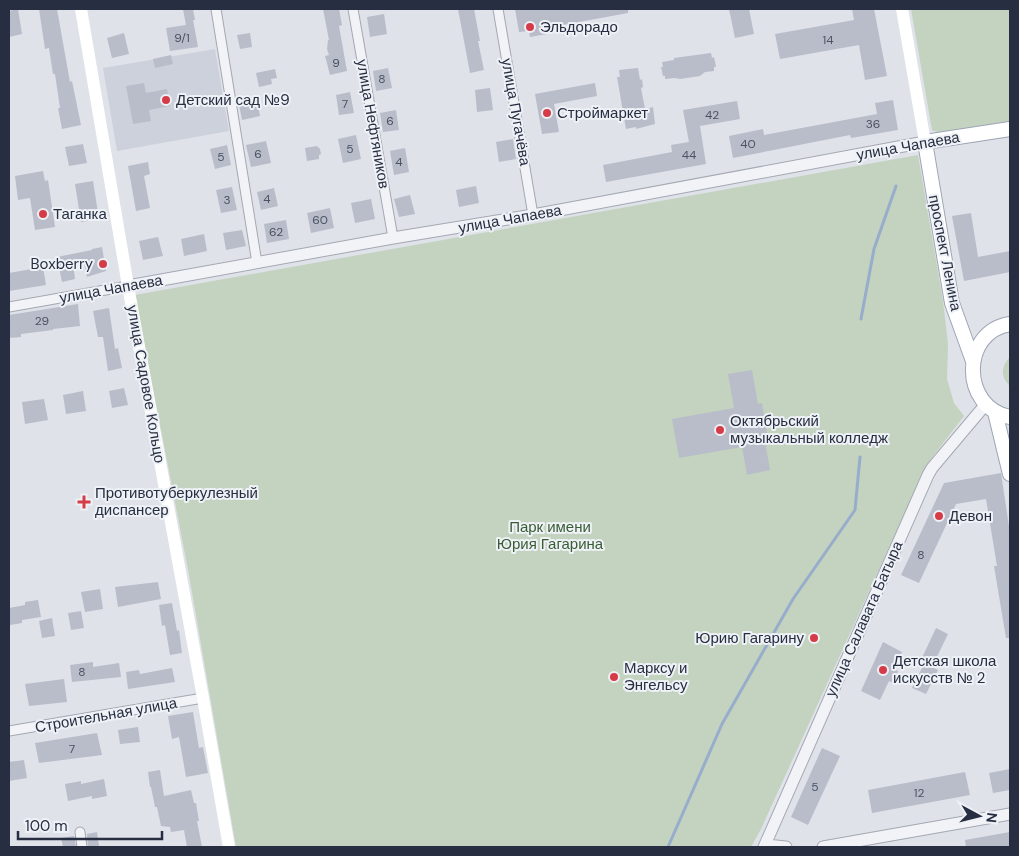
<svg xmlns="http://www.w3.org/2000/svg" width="1019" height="856" font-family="'DM Sans',sans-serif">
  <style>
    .built { fill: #cdd1db }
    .green { fill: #c3d3bf }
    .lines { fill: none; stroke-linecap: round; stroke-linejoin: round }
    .stream { stroke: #97adcb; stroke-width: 3 }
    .building { fill: #b9bdc9 }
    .minor-casing { stroke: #a4a8b3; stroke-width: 11 }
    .tertiary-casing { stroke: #a4a8b3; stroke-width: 13 }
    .primary-casing { stroke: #9da5b5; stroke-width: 16 }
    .minor { stroke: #f2f3f7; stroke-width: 9 }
    .tertiary { stroke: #f2f3f7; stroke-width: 11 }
    .secondary { stroke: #fff; stroke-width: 12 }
    .primary { stroke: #fff; stroke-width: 14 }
    .poi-dot { fill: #d63c47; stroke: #eef1f6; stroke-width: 2 }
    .labels { text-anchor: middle; stroke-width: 4; stroke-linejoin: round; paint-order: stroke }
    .number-label { font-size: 12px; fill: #4c5263 }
    .poi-label { font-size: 15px; fill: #272e41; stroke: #eef1f6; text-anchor: start }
    .street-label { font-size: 15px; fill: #272e41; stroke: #eef1f6 }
    .park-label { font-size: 15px; fill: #385d33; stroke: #eef1f6 }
  </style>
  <rect width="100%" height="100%" fill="#dfe2e9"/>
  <path class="built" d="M215 49 229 131 117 151 103 68Z"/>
  <path class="green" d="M911 9H1010V121L940 133 932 130Z
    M918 155 943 301 948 344 947 379 954 403 964 416 927 464 761 829 751 847H236L189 575 135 295Z
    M1010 357V386C1000 377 1001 366 1010 357Z"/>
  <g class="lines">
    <path class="stream" d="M861 319 874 249 896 186
      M668 847 722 724 793 599 855 510 860 457"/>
  </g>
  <path class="building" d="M18 9 22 34 9 37V11Z
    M39 9H57L70 82 72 81 81 125 62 129 58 108H60L55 74H53L49 48 45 49Z
    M183 9H193L195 20H193L198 47 170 51 166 28 186 25Z
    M323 9H339L342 25 339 26 347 71 330 75 325 56 329 55 327 49 328 40H329Z
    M458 9H474L480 41H478L484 70 470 73Z
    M515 9H628V13L546 28 547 34 530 37 529 31 519 32Z
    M729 9H749L754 34 735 38Z
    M852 9H874L887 76 865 80 859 45 780 59 775 34 854 20Z
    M384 14 387 34 370 37 367 17Z
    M124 33 129 54 112 58 107 38Z
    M250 33 252 47 240 49 237 35Z
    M711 53 712 58 714 57 716 67H714V71L705 72 700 76 680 79 675 78 665 79V76H663L661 67H663L662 62 674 60V58Z
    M171 55 173 64 155 68 153 59Z
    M388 68 392 88 376 91 373 71Z
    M638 68 640 80 642 79 643 87 641 88 645 109 653 107 655 124 636 129V127L626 129 617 77H620L619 70Z
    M275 69 277 78 271 79 272 84 259 87 256 73Z
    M144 83 146 93 167 89 170 106 149 110 151 121 133 124 126 86Z
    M595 83 597 96 554 104 559 132 542 134 535 94Z
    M490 88 493 110 477 112 475 90Z
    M350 92 354 113 339 115 336 95Z
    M256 96 260 116 242 120 238 100Z
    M893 100 898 130 851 138 850 135 733 158 729 136 763 129 764 135 877 114 875 103Z
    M737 101 740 119 700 126 706 164 606 182 603 165 672 152 671 145 689 142 683 110Z
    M396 110 399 130 383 132 380 113Z
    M356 135 361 159 343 163 338 139Z
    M513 139 516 159 499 162 496 142Z
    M266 141 271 163 251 167 246 145Z
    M83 144 87 163 69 166 65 147Z
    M227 145 231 165 215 169 210 149Z
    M317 146 320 149 321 154 319 155V159L307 161 305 148Z
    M405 148 409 172 394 175 390 151Z
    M148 162 150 174 144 176 150 208 136 211 128 166Z
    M43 171 45 181 48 180 55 227 35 230 30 198 18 200 15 176Z
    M93 181 99 219 81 222 75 184Z
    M476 186 479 203 459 207 456 190Z
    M232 187 237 210 221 213 216 190Z
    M274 188 278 206 261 210 257 192Z
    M410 195 415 214 399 217 394 199Z
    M371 199 375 219 355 223 351 203Z
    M330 208 334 228 311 233 307 213Z
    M971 213 978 257 1010 251V272L964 281 952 216Z
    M286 220 289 239 267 243 264 224Z
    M242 230 246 246 226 250 223 233Z
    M204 234 207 251 184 256 181 239Z
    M158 237 163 256 143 260 139 241Z
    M102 247 106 271 87 277 84 263 73 264 75 279 62 282 57 257 92 250V249Z
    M43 267 46 285 9 291V273Z
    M78 304 80 326 53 329V330L21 334V337L9 338V315Z
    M109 308 115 349 118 348 122 368 108 371 103 337H98L93 311Z
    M752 370 758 404 762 403 768 440 765 441 770 470 747 475 742 447 679 458 672 419 734 408 728 374Z
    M124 388 128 405 112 408 109 391Z
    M83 391 86 411 66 414 63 395Z
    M44 399 48 420 25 424 22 402Z
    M1001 473 1010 533V638H1006L994 566H997L986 499 956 504 919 583 901 575 944 483Z
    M158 582 161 599 118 607 115 587Z
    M100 589 103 609 85 612 81 592Z
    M38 600 41 617 22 620V623L10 625 9 608 25 605V602Z
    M172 603 177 631 179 630 182 653 170 655 165 625 162 626 159 605Z
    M81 611 84 628 71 630 68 613Z
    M52 618 55 636 42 638 39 621Z
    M936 628 948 634 932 667 938 670 926 694 912 688 924 664 920 662Z
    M883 642 902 652 894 669 898 671 893 683 889 681 880 700 861 691Z
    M93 662V667L119 663 121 677 72 682 70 665Z
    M172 668 175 682 128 689 126 672 139 670 140 674Z
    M64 679 67 702 29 706 25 684Z
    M193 712 199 748 203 747 208 773 186 777 179 737 172 739 168 716Z
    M138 727 140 742 120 744 118 730Z
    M97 733 102 755 39 763 35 743Z
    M822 748 840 756 808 825 791 817Z
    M24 760 27 778 9 781V762Z
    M1010 769V790L993 793 989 773Z
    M160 770 164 796 191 790 194 803H196L199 821H197L202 847H187L184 830 171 832 170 827 161 826 157 807H155L151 787H150L148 772Z
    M965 772 970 795 872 813 868 790Z
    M104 779 107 796 92 799V796L68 801 65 784 81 781V784Z
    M97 832 99 846 88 847 87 834Z
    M1010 832V847H966L965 840Z
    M74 836 76 847H63L61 838Z"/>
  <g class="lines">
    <defs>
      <path id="minor" d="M216 9 257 263
        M353 9 393 238
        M498 9 533 215
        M9 307 128 286
        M9 731 203 698
        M80 832 82 847"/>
      <path id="tertiary" d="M128 286 393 238 533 215 925 142
        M764 847 928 475 932 468 986 404
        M767 847 766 845 786 847
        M823 847 1010 814"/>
      <path id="primary" d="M1010 324C960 332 961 408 1010 417
        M973 361 952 303 925 142 1010 129
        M995 412 1010 474"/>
    </defs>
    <use href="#minor" class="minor-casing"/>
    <use href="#tertiary" class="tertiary-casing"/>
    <use href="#primary" class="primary-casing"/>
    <use href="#minor" class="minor"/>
    <use href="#tertiary" class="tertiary"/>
    <path class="secondary" d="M81 9 128 286 203 698 229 847
      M902 9 925 142"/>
    <use href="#primary" class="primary"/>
  </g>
  <g class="poi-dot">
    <circle cx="530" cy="27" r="5"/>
    <circle cx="166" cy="100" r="5"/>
    <circle cx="547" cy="113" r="5"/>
    <circle cx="43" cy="214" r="5"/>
    <circle cx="103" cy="264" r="5"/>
    <circle cx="720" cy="430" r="5"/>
    <path d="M81.5 494.5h5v5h5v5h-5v5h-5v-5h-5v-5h5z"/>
    <circle cx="939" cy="516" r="5"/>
    <circle cx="814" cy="638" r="5"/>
    <circle cx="883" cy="670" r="5"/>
    <circle cx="614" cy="677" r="5"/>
  </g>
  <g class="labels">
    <g class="number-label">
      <text x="182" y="42">9/1</text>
      <text x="828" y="44">14</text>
      <text x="336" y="67">9</text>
      <text x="382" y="83">8</text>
      <text x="345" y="108">7</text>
      <text x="712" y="119">42</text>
      <text x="390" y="125">6</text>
      <text x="873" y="128">36</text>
      <text x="748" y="148">40</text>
      <text x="350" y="153">5</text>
      <text x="258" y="158">6</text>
      <text x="689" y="159">44</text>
      <text x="221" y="161">5</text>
      <text x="399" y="166">4</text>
      <text x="267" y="203">4</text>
      <text x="227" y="204">3</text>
      <text x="320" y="224">60</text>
      <text x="276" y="236">62</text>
      <text x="42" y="325">29</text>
      <text x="921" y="559">8</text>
      <text x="82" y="676">8</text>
      <text x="72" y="753">7</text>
      <text x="815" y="791">5</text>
      <text x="919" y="797">12</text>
    </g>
    <g class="poi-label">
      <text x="540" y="32">Эльдорадо</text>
      <text x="176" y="105">Детский сад №9</text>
      <text x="557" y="118">Строймаркет</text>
      <text x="53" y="219">Таганка</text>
      <text x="93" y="269" text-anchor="end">Boxberry</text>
      <text x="730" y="426">Октябрьский<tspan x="730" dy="17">музыкальный колледж</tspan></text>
      <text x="95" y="498">Противотуберкулезный<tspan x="95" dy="17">диспансер</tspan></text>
      <text x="949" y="521">Девон</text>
      <text x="804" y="643" text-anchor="end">Юрию Гагарину</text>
      <text x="893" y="666">Детская школа<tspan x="893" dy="17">искусств № 2</tspan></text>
      <text x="624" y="673">Марксу и<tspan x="624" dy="17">Энгельсу</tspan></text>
    </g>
    <g class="street-label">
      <text transform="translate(516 112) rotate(80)" y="5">улица Пугачёва</text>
      <text transform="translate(373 124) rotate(80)" y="5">улица Нефтяников</text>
      <text transform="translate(908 146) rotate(-10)" y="5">улица Чапаева</text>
      <text transform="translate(510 219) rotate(-10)" y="5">улица Чапаева</text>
      <text transform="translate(945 253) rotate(79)" y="5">проспект Ленина</text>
      <text transform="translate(111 289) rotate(-10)" y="5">улица Чапаева</text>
      <text transform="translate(146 384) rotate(80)" y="5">улица Садовое Кольцо</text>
      <text transform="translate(864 619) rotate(-66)" y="5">улица Салавата Батыра</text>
      <text transform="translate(106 715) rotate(-10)" y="5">Строительная улица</text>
    </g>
    <g class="park-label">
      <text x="550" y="532">Парк имени<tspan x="550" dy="17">Юрия Гагарина</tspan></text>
    </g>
  </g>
  <rect width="1019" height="856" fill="none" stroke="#272e41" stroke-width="20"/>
  <g transform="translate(979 816) rotate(97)" stroke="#eef1f6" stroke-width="4" paint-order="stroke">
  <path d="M0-4L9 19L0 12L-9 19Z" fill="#272e41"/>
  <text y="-8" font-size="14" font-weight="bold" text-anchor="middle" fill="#272e41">N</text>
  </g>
  <path d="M18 831v8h144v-8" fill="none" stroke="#272e41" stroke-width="2.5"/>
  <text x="25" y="831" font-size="15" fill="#272e41" stroke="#eef1f6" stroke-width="4" paint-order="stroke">100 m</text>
</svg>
